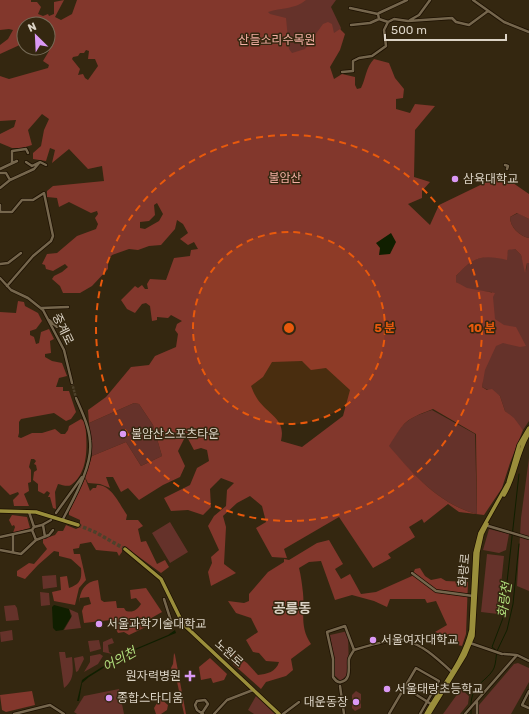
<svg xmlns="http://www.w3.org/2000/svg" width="529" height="714" font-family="Rubik,'Noto Sans KR',sans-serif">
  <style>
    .green { fill: #65322a }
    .forest { fill: #82372c; fill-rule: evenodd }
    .water { fill: #101f00 }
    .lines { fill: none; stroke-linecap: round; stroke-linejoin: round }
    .stream { stroke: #101f00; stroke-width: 1 }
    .minor-tunnel { stroke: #4d412b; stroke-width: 2.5; stroke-dasharray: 2.5 1; stroke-linecap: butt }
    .major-tunnel { stroke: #4d412b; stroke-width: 3.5; stroke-dasharray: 3.5 2; stroke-linecap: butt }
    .minor-casing { stroke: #1c1000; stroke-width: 4 }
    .major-casing { stroke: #1c1000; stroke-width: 5 }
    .minor { stroke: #75664d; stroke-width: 2.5 }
    .major { stroke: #9a8e3b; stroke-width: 3.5 }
    .ring { fill: none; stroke: #e8590c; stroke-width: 2; stroke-dasharray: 7 5 }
    .poi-dot { fill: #db99f5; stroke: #342710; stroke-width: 1.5 }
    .labels { text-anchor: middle; stroke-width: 3; stroke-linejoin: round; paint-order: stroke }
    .park-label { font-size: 12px; fill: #f3b0a4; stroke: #342710 }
    .poi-label { font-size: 12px; fill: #dbd3c5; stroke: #342710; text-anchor: start }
    .street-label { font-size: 12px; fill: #dbd3c5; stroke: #342710 }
    .water-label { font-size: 13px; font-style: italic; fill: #b1df7d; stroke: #342710 }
    .quarter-label { font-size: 14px; font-weight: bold; fill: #dbd3c5; stroke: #342710 }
    .centre { fill: #e8590c; stroke: #342710; stroke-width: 2 }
    .ring-label { font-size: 12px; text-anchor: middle; font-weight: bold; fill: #e8590c; stroke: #342710; stroke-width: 3; stroke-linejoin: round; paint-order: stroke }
  </style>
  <rect width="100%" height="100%" fill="#342710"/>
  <path class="green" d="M236 0H336L331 7 341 28 336 42 299 73Z
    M518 213 529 219V238C519 236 510 227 510 217Z
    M511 249H515L521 255 526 271 527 263H529V421L523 430 505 411 500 396 482 387 492 292 467 291 456 282V276C473 257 482 254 506 259L508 250Z
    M134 403 139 404 153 425 162 456 141 466 126 442 92 456 89 423Z
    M432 410 475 434 477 514C440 505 413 474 388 446 404 422 405 419 432 410Z
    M529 458V591L517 586 521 518Z
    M170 522 188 552 170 563 152 533Z
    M489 529 509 534 506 550 499 553 483 550Z
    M487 554 504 556 498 614 481 612Z
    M56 575 57 587 43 589 42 576Z
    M40 592 49 593 50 605 41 606Z
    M15 605 17 608 19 620 6 621 4 606Z
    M69 609 78 613 81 628 64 630 72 616Z
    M12 630 13 640 1 642 0 632Z
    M348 631 349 673 341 681 334 675 335 664 330 635Z
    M112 638 114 643 108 645 109 652 112 654 103 652V642Z
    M99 640 101 649 90 652 88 641Z
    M59 652H65L66 658 72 657C73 669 75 680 64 688Z
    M100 654 103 656 98 664 84 672 90 662V656Z
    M83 656 84 659 78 671 76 672 74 658Z
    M518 663 529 668V682L511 714H479V705L514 664Z
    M119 689 124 714H77L74 712 84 696Z
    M461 689 469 696 468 704 460 714H443Z
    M356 691 361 694V708L355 711 352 708V695Z
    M256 696 275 714H254L248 710Z"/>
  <path class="forest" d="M0 0H31V2H37L41 7 38 14 43 16 48 14 49 16 54 14V2L64 0 55 17 61 20 72 14 77 0H306C294 10 282 7 268 12L270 14 286 18 289 49 292 53 305 49 323 24 328 22 332 24 334 33 340 29 345 34 340 50 330 67 334 79 342 74 355 77V85L357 89 361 88C366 78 366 67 374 59L389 63 395 78 404 89 403 98 396 99V109L410 113 415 104 435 106 415 130 414 177 430 182 422 191V198L408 204 430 225 439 205 499 176 513 183 529 194V219L517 213 510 217C510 227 519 236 529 238V263H527L525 273 521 255 515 249 508 250 507 260C482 254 473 257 456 276V282L467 288 495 293 493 297 495 319 504 325 516 327 526 346 520 347 503 343 496 346 485 370 482 387 487 390 492 389 500 396 505 411 514 418 523 430 510 463 502 488 484 515 459 512 448 504 424 523 422 519 409 527 415 537 388 554 391 558 373 568 339 517 284 549 287 558 272 557 256 528 266 522 262 506 250 496 237 503 223 516 226 527 224 564 236 573 211 586 208 572 212 563 211 557 219 550 208 526 214 516 226 506 227 490 234 483 221 478 210 489 211 507 203 515 188 510 171 511 164 498 190 485 197 468 209 461 207 450 201 448 194 450 186 435 178 451 185 466 180 477 163 485 139 500 128 488 121 492 113 477H106L110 488 100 484 88 483 85 477 92 456 126 442 141 466 162 456 153 425 139 404 134 403 89 423 88 410 106 397 131 367 149 365 155 356 176 347 178 334 175 330 177 324 182 321 171 315 168 318 157 317V320L152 321 150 306 146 303 142 304 135 313 127 309 121 300 135 286 138 288 142 285 145 289H148L147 284 150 279 166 280 174 258 190 256 191 250 198 249 194 242 188 245 180 239 188 233 183 224 177 220 175 229 161 245 149 246 138 250 129 249 112 255 108 260V269L92 286 80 293H63L60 286 52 279 54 276 62 272 68 267 65 264 53 271 46 269 45 265 42 264 47 254 57 253 77 236 96 229 98 224 95 218 98 214 97 211 91 213 69 202 59 207 57 198 47 197V191L53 186 104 181 102 166 88 169 69 149 52 163 55 150 50 148 46 161 33 159V153L41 146 44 130 49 119 42 114 28 130 32 145 22 148H12L0 143V134L14 127 16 120 0 121V76L9 79 48 68 49 65 43 61 49 51 48 49 35 50 31 48H48V24H24V43L0 54V45L8 39 13 30 9 29 0 30ZM86 50 89 51 88 59H95L98 66 88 80 85 78 83 74 78 75 80 69 72 59 73 57 78 56 80 53H84ZM157 203 163 214 159 221 145 229 140 228V222L149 221 155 215 154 205ZM302 361 311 370 326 368 350 390 343 416 302 447 281 441C286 419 270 416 258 400 255 396 253 391 251 386L263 377 272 362ZM433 409 476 434 477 514C440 505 413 474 389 446 405 421 404 420 433 409Z
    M18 301 24 302 25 306 38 313 42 321 36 329 30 331V335L34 337 36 344 39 343 41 332 49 329 54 339 50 341 51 353 45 354V357L52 361 62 363 67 376 59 378 56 387H63V391H69L76 412 71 419 66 421 54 413 21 419 19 422V433L18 437 21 438 32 433H42L55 429 61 434H65L68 430 69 426 81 419 85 422C87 441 90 472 71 485 68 487 62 485 58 484L55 492 56 509 53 508 50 497H48L50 493 47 491 44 494 38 491V484L33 480 34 472 37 470 36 465 34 464 36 461 34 459H31L29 467 31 470V482L28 483 29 491 24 494 29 506H14L13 500 19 494 18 492 10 495 0 485V312L16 313Z
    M85 478 90 491 93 488H96L97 485C111 484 120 505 127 515L126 520H138L143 526 138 529 141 542 146 541 157 564 165 560 169 567 161 573 124 546 122 547V552L119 556 117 552 96 550 91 542 80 544 79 548 73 549 74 554H80L86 580 79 588 75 605 54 601 52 592 61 590 60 577 67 576 69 588C80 584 82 580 81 568L71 559 59 556V552L54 551 38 565 25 579 17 576V571L29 563 34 564 47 549 43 543V539L55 535 58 531H63L66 525 76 529 80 527V520L69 515V512Z
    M12 515 27 517 30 528 13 533 15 527 14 525 12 526 9 520Z
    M329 540 343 564 335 569 341 579 350 574 361 594 376 592 412 576 415 569 420 568 425 576 431 580 441 578 446 581 468 582 466 634 462 646 458 645 457 638 451 634 443 635 435 632 447 625 436 601 427 603 425 599H390L387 607 374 601 352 595 335 600 321 561 309 562 299 568C301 576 302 584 303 593 305 612 299 626 311 644L291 659 293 670 286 676 266 682 261 689 233 664 234 654 247 663 258 675C267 674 276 672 279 662L266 661 259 653 253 652 246 640 258 632 251 618 236 613 228 601 244 603 249 601V594L268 572 284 562V559L289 560 317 543Z
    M98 580 101 600 104 602 116 601 117 608H124L126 611C133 613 137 610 141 604L136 598 131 599 130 590 146 588 162 612 146 621 148 626 129 635 124 632 118 633 111 620 84 623 82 611 84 606 91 604 89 597 80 598 79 603C80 590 85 582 98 580Z
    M174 653 175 655 186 714H184L176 677 171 668 173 664Z
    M210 658 227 674 224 680 213 683 211 678 201 680 199 667Z
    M32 691 35 705 6 712 2 710 0 695Z
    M155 698 161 699 168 705 167 710 161 714H156L154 708 157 703Z"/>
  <path class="water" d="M391 233 396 242 390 254 379 255 380 248 376 243Z
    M54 605 69 609 71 617 63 630 56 631 53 628 52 607Z
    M175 630 176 633 171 635 126 654 89 677 82 683 79 701H77L82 680 86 677 123 654 168 635Z"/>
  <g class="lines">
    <path class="stream" d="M497 651 507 630 513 604 519 544
      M471 705C471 684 488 681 494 668 496 663 496 656 497 651L492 647 503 618 519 474
      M471 714V709"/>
    <path class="minor-tunnel" d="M72 383 76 398"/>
    <path class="major-tunnel" d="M78 525 95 532 125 549"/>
    <defs>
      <path id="minor" d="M473 0 504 22 529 32
        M350 8 378 14
        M410 20 419 15 430 0
        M388 22 379 19 378 14 379 13 407 0
        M351 25 370 23 379 19
        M342 72 353 71V61L359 58 372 56 386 46 384 30 388 22 394 19 408 21 452 18 456 22 469 25 488 11
        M26 162 32 166 40 162 46 165
        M12 163V151L26 149 28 153
        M505 165 508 166 507 169
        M0 169 17 161
        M0 173H6L10 180
        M0 188 10 180 34 169 39 163
        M0 205V212
        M0 212H12L22 200H33L44 193 53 236 51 241 33 256 7 286
        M0 264 8 263 21 253
        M0 278 11 290 28 298 43 310 64 350 72 383
        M41 308 68 307
        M49 320 57 327
        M29 512 34 527
        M56 513 82 477
        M63 519C74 498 93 465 90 441 89 426 82 412 76 398
        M43 525 45 537
        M485 525 529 538
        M32 530 34 527 42 525 51 520
        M32 530 36 540
        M13 535V552
        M0 537 32 530
        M0 550 21 554 36 540 49 535 53 530
        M412 573 436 591 473 596
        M164 599 172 624
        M470 643 502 654
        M354 650C352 653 350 656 349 659 348 666 352 680 341 682 337 683 335 680 333 677V659L327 632 345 626 354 650C406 634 413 636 453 673
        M504 654 516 655
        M340 686 344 714
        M404 687 431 704
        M529 691 522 705 529 708
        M202 713 208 704 205 700 197 701 195 705 197 710 203 714
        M14 714 50 705 64 714
        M214 714 227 700 253 690
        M283 714 299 702
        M389 714 416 668 439 681 420 714
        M465 714 517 655 529 661
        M477 714V702"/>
      <path id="major" d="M504 495C516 476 517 452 529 433
        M0 511 36 512 78 525
        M125 549 161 579 183 624 279 714
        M426 714C441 687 464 661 471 630L475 553 480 533 508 483 519 445 529 428
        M429 714 465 655 473 636 478 552 482 534 487 524"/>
    </defs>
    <use href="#minor" class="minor-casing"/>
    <use href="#major" class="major-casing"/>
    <use href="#minor" class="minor"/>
    <use href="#major" class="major"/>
  </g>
  <circle cx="289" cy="328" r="96" fill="#e8590c" fill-opacity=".12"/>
  <g class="ring">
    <circle cx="289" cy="328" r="96"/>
    <circle cx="289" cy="328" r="193"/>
  </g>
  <g class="poi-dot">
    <circle cx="455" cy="179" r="4"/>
    <circle cx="123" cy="434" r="4"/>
    <circle cx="99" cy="624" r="4"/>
    <circle cx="373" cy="640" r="4"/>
    <path d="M188 670h4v4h4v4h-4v4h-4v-4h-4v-4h4z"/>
    <circle cx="387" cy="689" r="4"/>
    <circle cx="109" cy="698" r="4"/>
    <circle cx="356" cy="702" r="4"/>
  </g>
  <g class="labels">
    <g class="park-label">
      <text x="277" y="44">산들소리수목원</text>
      <text x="285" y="182">불암산</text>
    </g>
    <g class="poi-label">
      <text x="463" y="183">삼육대학교</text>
      <text x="131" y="438">불암산스포츠타운</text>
      <text x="107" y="628">서울과학기술대학교</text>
      <text x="381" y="644">서울여자대학교</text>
      <text x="181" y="680" text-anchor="end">원자력병원</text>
      <text x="395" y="693">서울태랑초등학교</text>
      <text x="117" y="702">종합스타디움</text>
      <text x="348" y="706" text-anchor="end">대운동장</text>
    </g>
    <g class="street-label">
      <text transform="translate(63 329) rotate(64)" y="4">중계로</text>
      <text transform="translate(464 570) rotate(-85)" y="4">화랑로</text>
      <text transform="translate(229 653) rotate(42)" y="4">노원로</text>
    </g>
    <g class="water-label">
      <text transform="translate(504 600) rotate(-82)" y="5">화랑천</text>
      <text transform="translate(119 659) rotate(-29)" y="5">어의천</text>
    </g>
    <g class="quarter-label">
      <text x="292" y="613">공릉동</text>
    </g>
  </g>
  <circle cx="289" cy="328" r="6" class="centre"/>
  <g class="ring-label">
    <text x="385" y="332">5 분</text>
    <text x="482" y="332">10 분</text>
  </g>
  <g transform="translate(36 36) rotate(336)"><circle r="19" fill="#342710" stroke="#776c58"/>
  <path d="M0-3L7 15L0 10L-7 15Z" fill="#db99f5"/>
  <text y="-6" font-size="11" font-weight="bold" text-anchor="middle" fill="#dbd3c5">N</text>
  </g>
  <path d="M385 34v6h121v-6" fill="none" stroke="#dbd3c5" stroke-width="2"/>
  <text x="391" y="34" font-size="12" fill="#dbd3c5" stroke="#342710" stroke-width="3" paint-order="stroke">500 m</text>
</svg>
